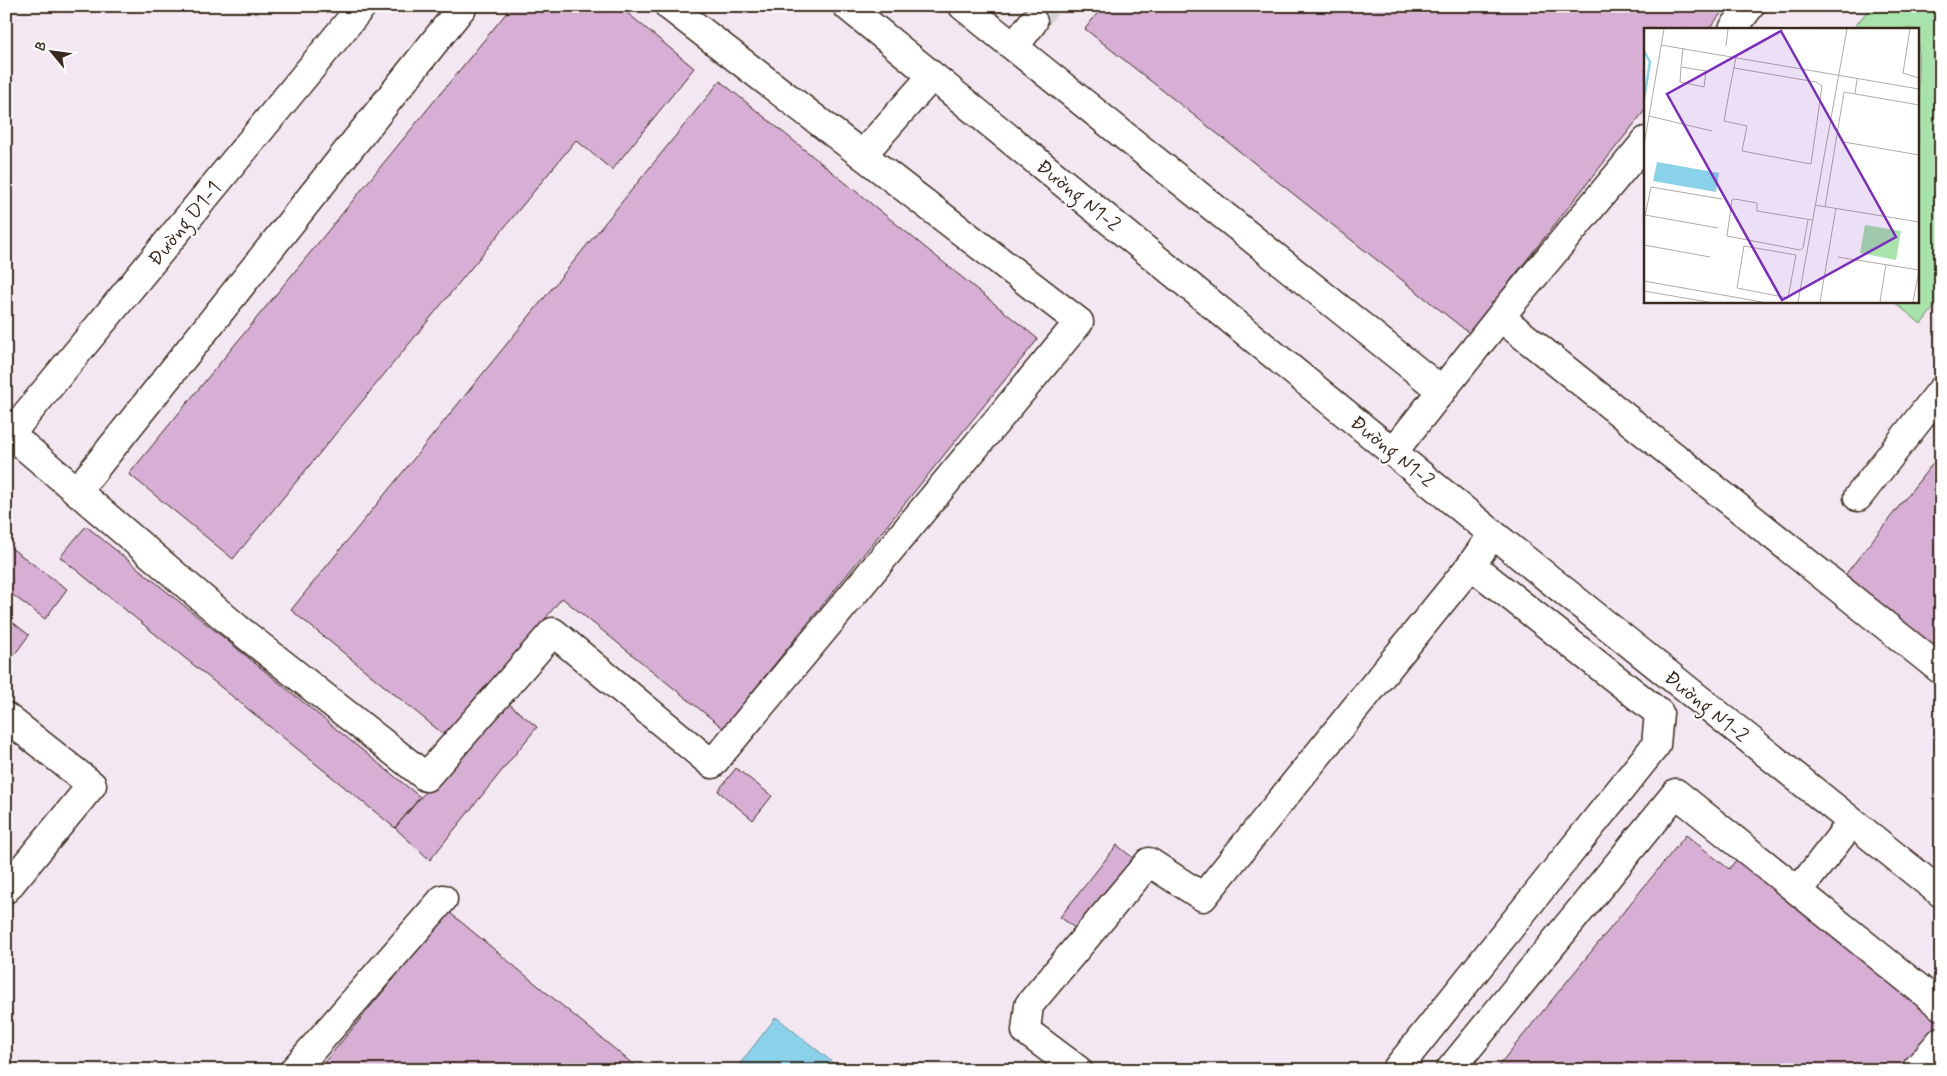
<svg xmlns="http://www.w3.org/2000/svg" width="1947" height="1076" font-family="Mynerve,sans-serif">
  <style>
    .built { fill: #f3e7f2; fill-rule: evenodd }
    .green { fill: #a7e3aa; stroke: #718664 }
    .water { fill: #89d2ea; stroke: #6a8f98 }
    .building { fill: #d7aed4; stroke: #3b2a1e }
    .lines { fill: none; stroke-linecap: round; stroke-linejoin: round }
    .minor-tunnel { stroke: #d8d4d2; stroke-width: 28; stroke-dasharray: 28 14; stroke-linecap: butt }
    .minor-casing { stroke: #3b2a1e; stroke-width: 31 }
    .minor { stroke: #fff; stroke-width: 28 }
    .labels { text-anchor: middle; stroke-width: 4; stroke-linejoin: round; paint-order: stroke }
    .street-label { font-size: 20px; fill: #3b2a1e; stroke: #fff }
    .inset-river { fill: none; stroke: #89d2ea; stroke-width: 2.5 }
    .inset-road { fill: none; stroke: #b1aaa5; stroke-width: 1 }
    .view { fill: #7b2cbf; fill-opacity: 0.15; stroke: #7b2cbf; stroke-width: 2.5 }
    .inset-edge { fill: none; stroke: #3b2a1e; stroke-width: 2.5 }
  </style>
  <rect width="100%" height="100%" fill="#fff"/>
  <filter id="ink" filterUnits="userSpaceOnUse"><feTurbulence type="fractalNoise" baseFrequency=".02" numOctaves="2"/><feDisplacementMap in="SourceGraphic" scale="10" xChannelSelector="R" yChannelSelector="G"/><feConvolveMatrix kernelMatrix="1 2 1 2 8 2 1 2 1" color-interpolation-filters="sRGB"/></filter>
  <g filter="url(#ink)">
    <path class="built" d="M6 6H1941V1070H6ZM1646 29H1918V301H1646Z"/>
    <path class="green" d="M1871 6H1941V299L1921 324 1893 301H1918V29H1853Z"/>
    <path class="water" d="M776 1017 842 1070H735Z"/>
    <path class="building" d="M512 6H619L694 68 612 170 576 140 233 559 129 474Z
      M1103 6H1727L1709 29H1646V109L1469 333 1085 29Z
      M720 81 1038 339 723 728 562 598 448 738 291 610Z
      M1941 453V659L1841 580Z
      M86 526 420 797 395 828 60 557Z
      M7 545 67 589 45 619 6 590Z
      M6 617 29 635 9 662 6 659Z
      M503 699 537 727 430 860 395 828Z
      M736 768 772 796 753 820 718 791Z
      M1686 835 1729 869 1750 842 1941 998V1025L1904 1070H1495Z
      M1117 845 1137 861 1080 932 1060 917Z
      M449 912 640 1070H318Z"/>
    <g class="lines">
      <path class="minor-tunnel" d="M1033 22 1046 6"/>
      <defs>
        <path id="minor" d="M847 6 1493 534 1941 893
          M963 6 1442 391
          M1733 29 1750 6
          M1014 47 1033 22
          M862 155 932 76
          M1500 317 1941 670
          M10 434 237 628 426 777 553 632 712 764 1079 322 669 6
          M6 439 362 6
          M1393 452 1500 317 1646 141
          M77 491 463 6
          M1858 497 1941 391
          M6 717 92 785 6 889
          M1799 890 1852 822
          M294 1070 443 899
          M1078 1070 1026 1031 1029 1005 1149 862 1203 897 1471 565 1493 534
          M1396 1070 1656 745 1659 713 1471 565
          M1450 1070 1676 793 1941 1006
          M1916 1070 1941 1041"/>
      </defs>
      <use href="#minor" class="minor-casing"/>
      <use href="#minor" class="minor"/>
    </g>
  </g>
  <g class="labels">
    <g class="street-label">
      <text transform="translate(1079 195) rotate(39)" y="7">Đường N1-2</text>
      <text transform="translate(184 223) rotate(-51)" y="7">Đường D1-1</text>
      <text transform="translate(1393 451) rotate(39)" y="7">Đường N1-2</text>
      <text transform="translate(1707 706) rotate(39)" y="7">Đường N1-2</text>
    </g>
  </g>
  <g transform="translate(1644 28)">
    <rect width="275" height="275" fill="#fff"/>
    <path d="M221 197 257 203 252 232 216 225Z" fill="#a7e3aa"/>
    <path d="M13 134 75 145 72 164 9 153Z" fill="#89d2ea"/>
    <path class="inset-river" d="M0 23 6 34 0 71"/>
    <path class="inset-road" d="M266 1 259 45 275 50M17 17 275 61M82 18 84 1M37 39 62 43 60 59 36 54 37 39 39 20M90 40 172 54 178 58 167 136 98 123 103 98 80 93 85 65 92 29M211 66 213 51M5 88 68 103M200 114 275 127M0 117 20 1M171 177 275 194M181 179 200 64 275 77M1 187 74 200M164 192 159 220 156 222 83 208 88 172 91 171 113 175V183L168 192M0 193 7 159 78 171M0 217 66 229M100 218 152 227 144 270 93 260ZM194 229 275 242 269 274M0 253 118 274M0 263 64 274M154 274 203 1M176 274 192 180M236 274 242 236"/>
    <path class="view" d="M137 3 252 209 138 272 23 66Z"/>
    <rect width="275" height="275" class="inset-edge"/>
  </g>
  <rect width="1947" height="1076" fill="none" stroke="#fff" stroke-width="25"/>
  <rect x="12" y="12" width="1922" height="1051" fill="none" stroke="#3b2a1e" stroke-width="2" filter="url(#ink)"/>
  <g transform="translate(52 52) rotate(299)" stroke="#ffffff" stroke-width="4" paint-order="stroke">
  <path d="M0-4L9 19L0 12L-9 19Z" fill="#3b2a1e"/>
  <text y="-8" font-size="14" font-weight="bold" text-anchor="middle" fill="#3b2a1e">B</text>
  </g>
</svg>
